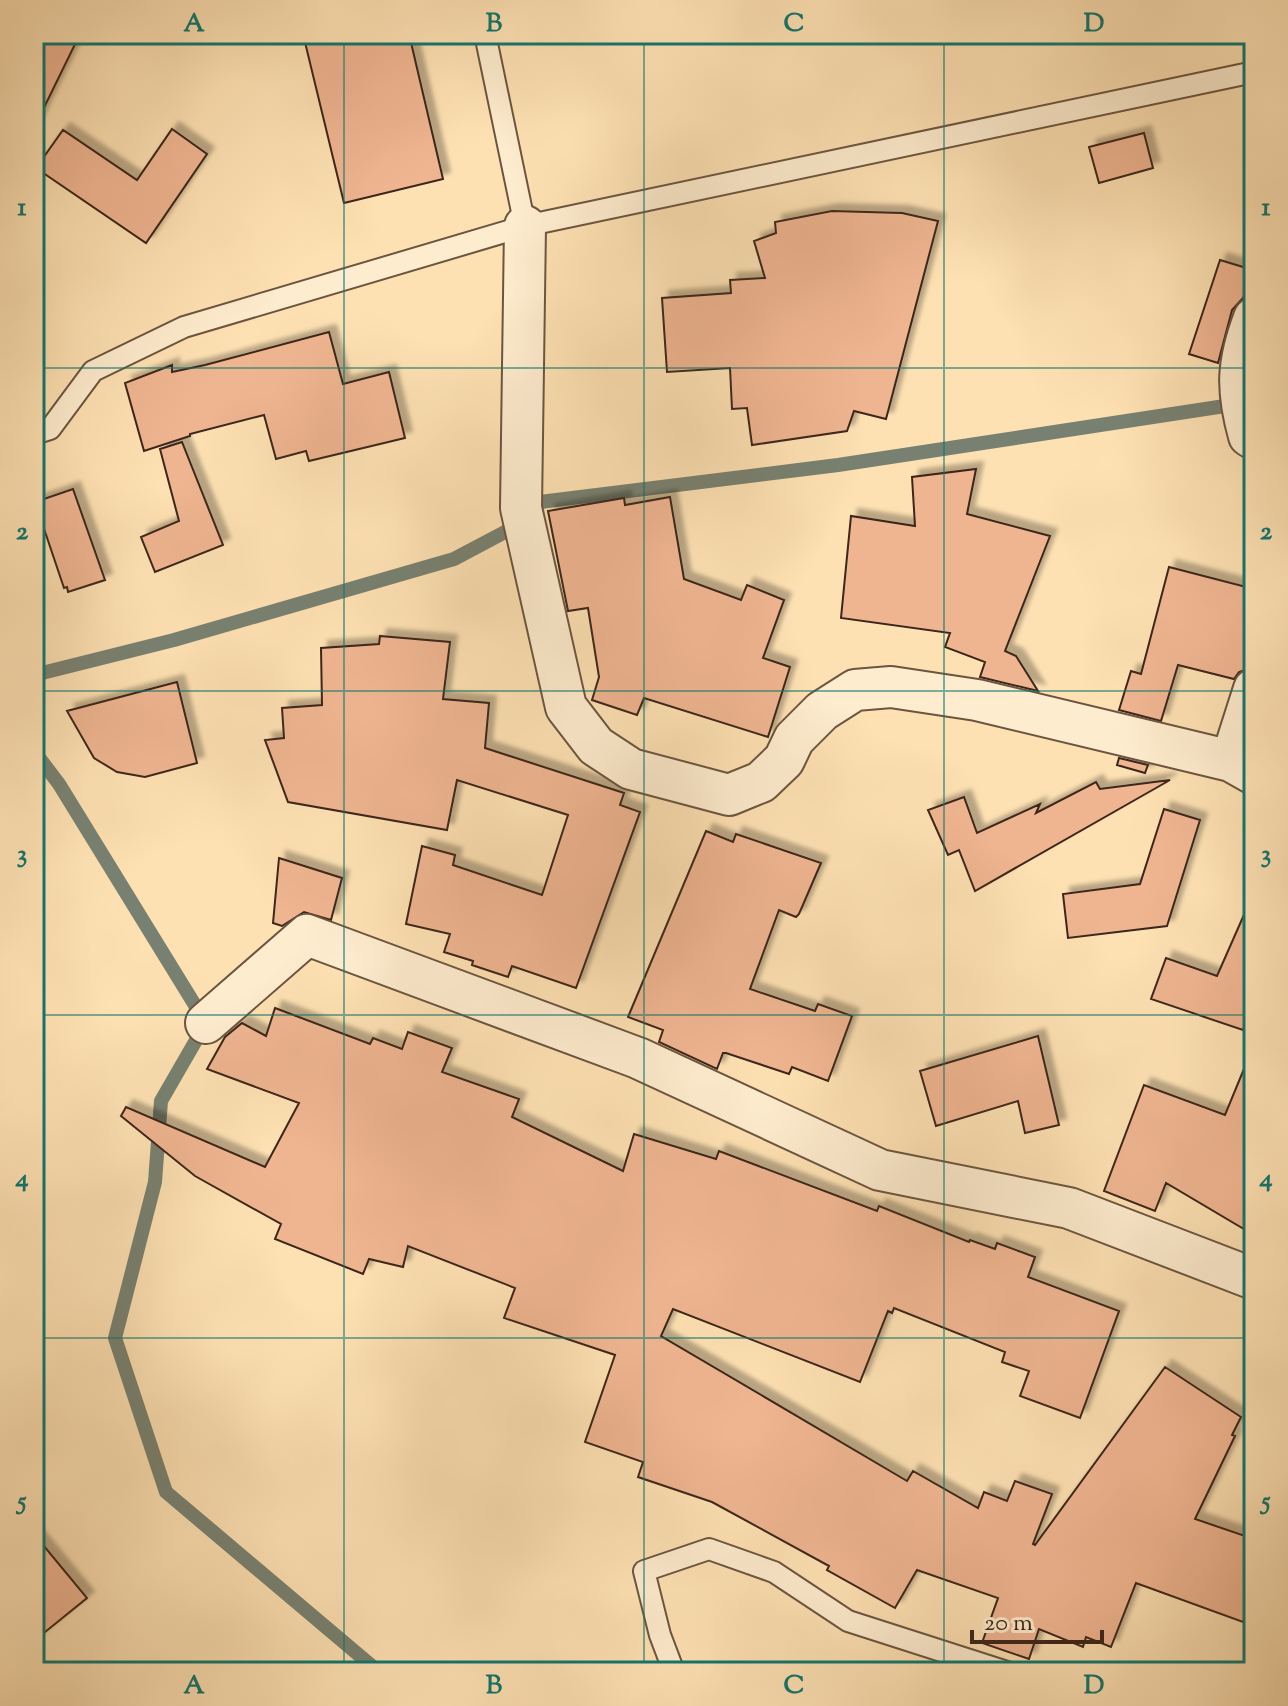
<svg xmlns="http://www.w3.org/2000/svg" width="1288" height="1706" font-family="'Sorts Mill Goudy',serif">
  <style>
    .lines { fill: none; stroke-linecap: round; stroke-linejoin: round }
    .stream { stroke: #788171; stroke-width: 14 }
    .building { fill: #efb591; stroke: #3c261a; stroke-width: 2; filter: url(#shadow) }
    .service-casing { stroke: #6c5540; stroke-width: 24 }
    .minor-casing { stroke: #6c5540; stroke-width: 44 }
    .service { stroke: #feecce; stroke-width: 20 }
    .minor { stroke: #feecce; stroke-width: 40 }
    .grid { fill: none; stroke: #0f766e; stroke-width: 2; stroke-opacity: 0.55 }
    .neatline { fill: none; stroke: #0f766e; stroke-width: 3 }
    .grid-label { font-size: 26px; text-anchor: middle; font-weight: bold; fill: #0f766e }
  </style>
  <defs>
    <filter id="shadow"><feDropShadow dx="7" dy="-7" stdDeviation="2" flood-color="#0004"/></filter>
  </defs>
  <rect width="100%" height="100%" fill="#fee1b3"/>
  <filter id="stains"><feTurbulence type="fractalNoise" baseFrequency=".0025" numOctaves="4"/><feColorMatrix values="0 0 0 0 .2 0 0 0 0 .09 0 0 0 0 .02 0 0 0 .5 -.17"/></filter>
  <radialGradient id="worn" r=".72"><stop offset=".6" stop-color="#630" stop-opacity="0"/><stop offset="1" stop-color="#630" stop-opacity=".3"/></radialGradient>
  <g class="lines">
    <path class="stream" d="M34 675 174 640 454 559 526 521 540 502 838 465 1238 404
      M34 751 59 784 206 1023 161 1101 155 1182 115 1338 166 1492 379 1672"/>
  </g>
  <path class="building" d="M34 34H80L34 128Z
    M303 34H409L443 179 344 203Z
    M172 129 207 154 146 243 36 168 63 130 137 180Z
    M1144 133 1153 168 1099 183 1089 147Z
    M832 211 902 213 938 221 886 419 854 411 847 431 752 445 747 408 732 409 730 368 667 372 662 298 731 293 730 280 765 278 754 241 776 233 775 222Z
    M1220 260 1253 270 1243 298 1232 310 1218 363 1189 354Z
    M329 332 343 384 389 372 405 438 309 461 306 451 276 459 264 415 190 434V436L144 451 125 383 172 365V372L205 365Z
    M182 442 223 545 155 572 141 537 179 521 160 449Z
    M976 469 967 514 1050 536 1005 651 1016 656 1038 691 980 677 985 662 945 647 950 633 841 618 851 516 915 526 912 477Z
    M73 489 105 580 68 592 67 587 64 588 35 502Z
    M670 497 684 579 741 600 747 585 784 600 763 658 790 667 768 737 644 698 637 715 592 700 599 677 588 608 568 611 548 511 624 498 625 505Z
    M1169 567 1254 589V667L1239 672 1234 679 1178 665 1161 721 1119 710 1131 671 1141 674Z
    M380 636 450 642 443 699 489 703 485 748 624 793 620 805 640 812 576 988 512 966 508 977 472 965 473 961 444 952 450 934 406 924 422 846 455 855 453 865 542 895 568 815 457 780 447 830 288 802 265 740 284 738 282 708 322 705 321 648 379 644Z
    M177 682 197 763 145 777 117 772 94 758 67 711Z
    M1119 758 1148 765 1145 773 1117 765Z
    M1170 780 975 891 959 850 948 855 928 810 964 797 977 833 1040 804 1036 813 1096 782 1100 789Z
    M1164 809 1200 820 1167 926 1068 938 1063 894 1140 884Z
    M706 831 733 842 736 834 821 863 799 914 796 917 779 910 750 989 815 1011 818 1004 852 1016 828 1081 792 1067 789 1074 726 1053H723L717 1069 659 1042 663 1030 628 1017Z
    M279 858 342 878 331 920 304 912 282 926 273 923Z
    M1254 892V999L1243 1030 1151 999 1166 958 1217 976Z
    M275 1008 370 1044 373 1038 402 1049 408 1032 452 1048 442 1072 519 1099 512 1117 623 1171 634 1134 716 1159 719 1151 877 1211 879 1206 969 1242 970 1240 995 1249 997 1243 1035 1257 1028 1277 1119 1311 1080 1418 1020 1396 1029 1371 1002 1362 1005 1352 894 1308 892 1313 888 1311 860 1382 673 1309 661 1336 907 1481 913 1471 978 1508 984 1492 1007 1501 1015 1481 1052 1494 1033 1544 1035 1545 1165 1367 1241 1417 1232 1435 1235 1436 1195 1519 1254 1539V1593L1243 1622 1136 1583 1111 1647 1086 1637 1083 1647 1039 1629 1029 1659 982 1643 998 1598 917 1570 895 1608 827 1570 829 1566 712 1502 638 1477 643 1462 585 1442 615 1355 504 1318 515 1288 408 1246 403 1267 369 1259 363 1274 275 1239 281 1224 195 1176 121 1116 126 1107 265 1167 299 1103 207 1069 225 1037 242 1023 266 1036Z
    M1038 1036 1059 1125 1025 1133 1018 1101 936 1126 920 1071Z
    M1253 1047 1254 1235 1166 1183 1155 1211 1104 1191 1144 1085 1225 1115Z
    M34 1534 87 1598 34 1641Z"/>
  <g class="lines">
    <defs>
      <path id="service" d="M485 34 525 226
        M34 434 50 429 93 371 184 327 525 226 1254 72
        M674 1672 660 1635 644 1571 709 1549 774 1572 848 1621 1007 1672"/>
      <path id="minor" d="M525 226 521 508 566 707 596 746 631 769 729 795 761 782 784 760 794 739 822 711 855 690 891 687 977 700 1231 761 1254 774
        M1254 318C1237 363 1236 389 1249 436L1254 439
        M1231 761 1254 689
        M206 1023 307 935 638 1058 880 1170 1069 1208 1254 1279"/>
    </defs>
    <use href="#service" class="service-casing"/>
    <use href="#minor" class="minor-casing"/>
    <use href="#service" class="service"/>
    <use href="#minor" class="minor"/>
  </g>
  <path class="grid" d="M344 34V1672M644 34V1672M944 34V1672M34 368H1254M34 691H1254M34 1015H1254M34 1338H1254"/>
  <rect width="1288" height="1706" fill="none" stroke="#fee1b3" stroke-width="88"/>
  <path d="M972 1630v12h130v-12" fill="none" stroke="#3c261a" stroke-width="4"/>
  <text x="984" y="1630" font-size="24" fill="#3c261a" stroke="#feecce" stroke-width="6" paint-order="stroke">20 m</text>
  <rect x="44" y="44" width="1200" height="1618" class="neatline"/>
  <g class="grid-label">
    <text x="194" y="31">A</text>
    <text x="494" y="31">B</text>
    <text x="794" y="31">C</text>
    <text x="1094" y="31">D</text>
    <text x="22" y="215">1</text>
    <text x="1266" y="215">1</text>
    <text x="22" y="539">2</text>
    <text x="1266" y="539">2</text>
    <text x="22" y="862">3</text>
    <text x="1266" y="862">3</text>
    <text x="22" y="1186">4</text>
    <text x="1266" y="1186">4</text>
    <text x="22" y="1509">5</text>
    <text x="1266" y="1509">5</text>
    <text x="194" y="1693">A</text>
    <text x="494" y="1693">B</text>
    <text x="794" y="1693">C</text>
    <text x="1094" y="1693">D</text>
  </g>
  <rect width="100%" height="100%" filter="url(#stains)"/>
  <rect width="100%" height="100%" fill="url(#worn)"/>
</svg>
